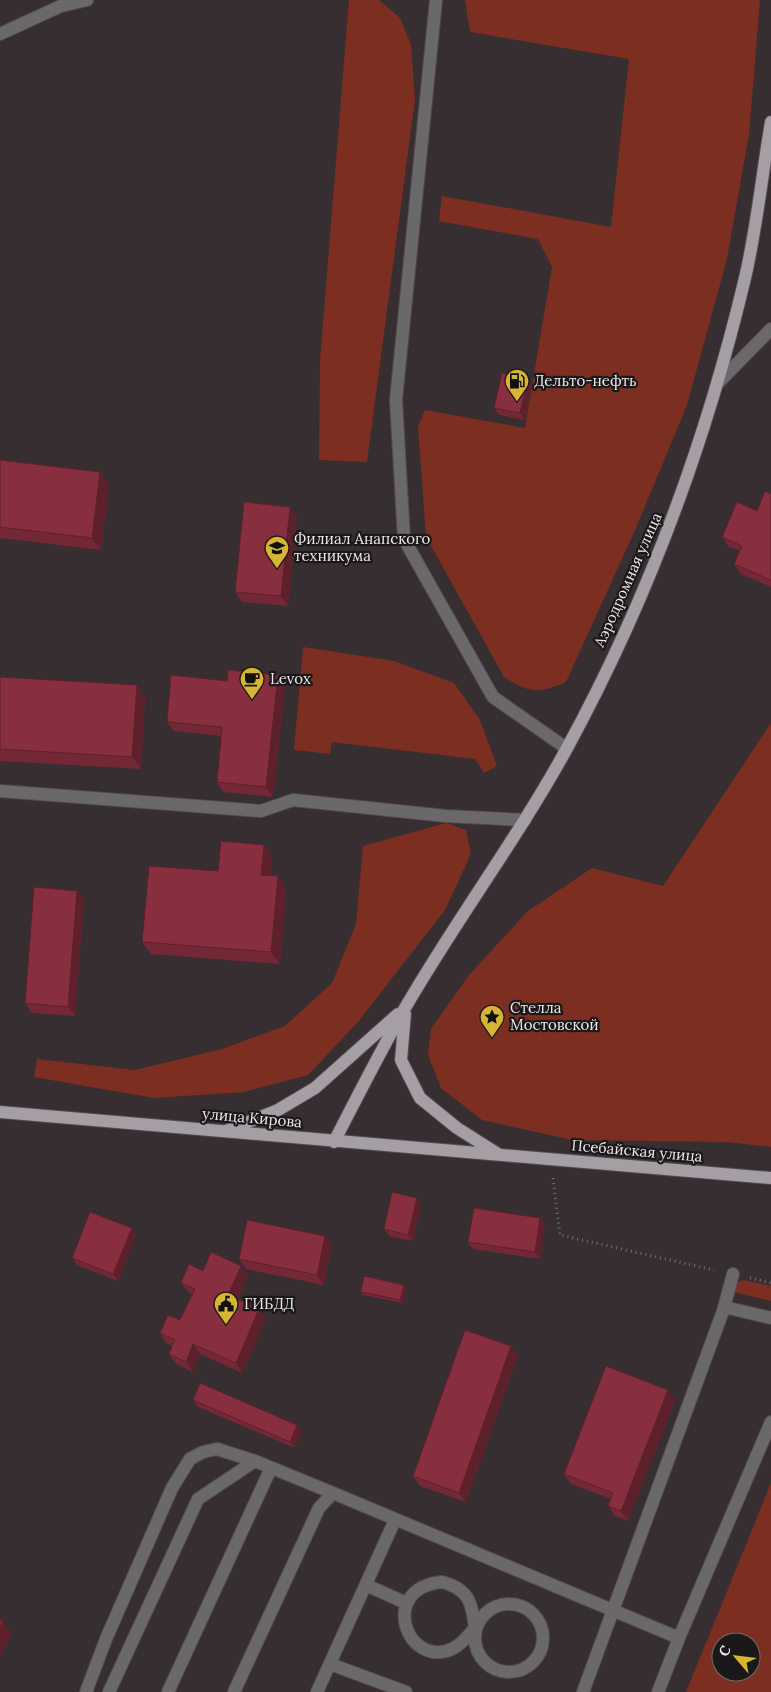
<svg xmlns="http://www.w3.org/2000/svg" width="771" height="1692" font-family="Lora,serif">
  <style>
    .green { fill: #7c2f20; fill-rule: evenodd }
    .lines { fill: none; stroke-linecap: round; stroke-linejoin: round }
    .service-casing { stroke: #534c4e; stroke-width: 14 }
    .minor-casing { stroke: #534c4e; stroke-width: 14 }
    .primary-casing { stroke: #534c4e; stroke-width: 14 }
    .path { stroke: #777072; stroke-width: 3; stroke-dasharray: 1 4; stroke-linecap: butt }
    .service { stroke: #6b686b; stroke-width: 12 }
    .minor { stroke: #6b686b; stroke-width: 12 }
    .primary { stroke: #a59ea4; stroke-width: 12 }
    .wall { fill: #742836 }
    .shaded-wall { fill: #5e212c }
    .building { fill: #872f3f; stroke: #5e212c }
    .labels { text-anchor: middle; stroke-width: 4.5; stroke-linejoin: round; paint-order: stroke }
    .poi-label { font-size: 15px; fill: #ede7e9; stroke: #1b1819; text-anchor: start }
    .street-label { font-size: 15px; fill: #ede7e9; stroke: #1b1819 }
  </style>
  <rect width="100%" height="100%" fill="#362e31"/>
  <path class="green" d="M349 0H379L400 18 411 44 415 99 367 462 319 460 320 360Z
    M465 0H760L749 134 727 259 687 405 636 528 566 682C539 694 529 693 504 677L426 537 418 426 425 410 525 428 552 267 538 239 439 221 442 196 611 227 629 59 470 32Z
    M303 647 394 661 454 683 480 720 497 766 484 773 475 759 332 742 330 754 294 750Z
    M771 723V1147L727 1142 572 1140 482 1120 441 1088 428 1055 431 1029 469 975 528 911 592 868 663 886Z
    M446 823 466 830 471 854 445 910 358 1022 308 1075 244 1092 154 1098 34 1077 37 1059 135 1070 222 1049 285 1026 332 983 356 924 363 846Z
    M743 1280 771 1286V1301L733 1292 738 1282Z
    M771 1483V1692H686ZM721 1642H751V1672H721Z"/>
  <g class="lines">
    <defs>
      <path id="service" d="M0 34 61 6 87 0
        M717 384 771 329
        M0 791 261 811 293 800 446 816 525 820
        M724 1307 771 1318
        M442 1582C469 1589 472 1603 475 1628 469 1635 461 1645 452 1649 406 1669 378 1588 442 1582Z
        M366 1585 406 1603
        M475 1638a34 34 0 1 1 68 0a34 34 0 1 1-68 0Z
        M679 1638 771 1422
        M330 1664 406 1692
        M86 1692 106 1639 172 1488 190 1459 203 1452 217 1449 255 1461 333 1493 679 1638 658 1692
        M109 1692 198 1499 255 1461
        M168 1692 271 1468
        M234 1692 319 1508 333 1493
        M317 1692 395 1520
        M583 1692 723 1311 733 1274"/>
      <path id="minor" d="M436 0 396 400 404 539 493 697 566 748"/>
      <path id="primary" d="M405 1014 401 1060 420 1098 457 1128 498 1154
        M0 1112 771 1178
        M226 1131 278 1110 315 1088 398 1014
        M334 1142C357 1097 380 1052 405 1008 456 920 517 839 566 750 647 602 706 442 745 278 757 227 762 174 771 122"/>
    </defs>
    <use href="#service" class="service-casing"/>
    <use href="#minor" class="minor-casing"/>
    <use href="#primary" class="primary-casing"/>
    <path class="path" d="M553 1178 560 1235 714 1270
      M750 1278 771 1283"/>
    <use href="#service" class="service"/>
    <use href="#minor" class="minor"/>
    <use href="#primary" class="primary"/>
  </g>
  <path class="wall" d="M528 378 532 385 525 420 499 415 494 408Z
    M0 460 109 484 101 550 0 538Z
    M771 494V587L741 574 734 564 740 551 729 547 722 537 757 511Z
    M297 517 288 606 242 602 235 592Z
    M278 675 285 685 273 797 223 792 217 782 221 736 174 731 167 722 227 681Z
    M0 677 145 697 141 769 0 761Z
    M264 845 272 857 271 876H278L286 889 280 964 151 954 142 942 218 871Z
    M84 900 75 1016 32 1013 25 1003Z
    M421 1205 413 1241 389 1236 384 1229Z
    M540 1218 545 1225 540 1259 473 1249 468 1242Z
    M132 1228 136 1234 118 1281 77 1265 72 1258Z
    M332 1245 324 1285 246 1269 239 1259Z
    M203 1271 248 1276 237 1300 259 1309 266 1319 242 1373 200 1354 193 1372 176 1364 169 1354 173 1346 166 1343 160 1333 180 1320 192 1294 188 1292 181 1283Z
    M406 1288 403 1303 363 1295 361 1292Z
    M518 1356 466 1502 420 1486 413 1476Z
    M193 1400 297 1425 302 1431 295 1448 198 1407Z
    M675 1400 628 1521 615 1516 608 1506 611 1499 571 1484 564 1474Z"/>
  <path class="shaded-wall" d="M528 378 532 385 525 420 520 413Z
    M100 472 109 484 101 550 92 538Z
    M290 507 297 517 288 606 281 596Z
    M278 675 285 685 273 797 266 787Z
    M137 685 145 697 141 769 132 757Z
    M264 845 272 857 270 887 261 875Z
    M278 876 286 889 280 964 271 952Z
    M77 891 84 900 75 1016 68 1007Z
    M417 1198 421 1205 413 1241 408 1235Z
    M540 1218 545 1225 540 1259 535 1252Z
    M132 1228 136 1234 118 1281 113 1274Z
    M325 1236 332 1245 324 1285 317 1275Z
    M241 1266 248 1276 235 1305 228 1295Z
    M404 1285 406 1288 403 1303 400 1300Z
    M259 1309 266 1319 242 1373 236 1363Z
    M193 1344 200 1354 193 1372 186 1362Z
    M511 1346 518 1356 466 1502 459 1493Z
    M668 1390 675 1400 628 1521 621 1511Z
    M297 1425 302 1431 295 1448 290 1442Z
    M3 1621 12 1634 0 1657V1628Z"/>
  <path class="building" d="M502 373 528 378 520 413 494 408Z
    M0 460 100 472 92 538 0 527Z
    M765 491 771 494V580L734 564 742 546 722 537 737 502 757 511Z
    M244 502 290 507 281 596 235 592Z
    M228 670 278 675 266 787 217 782 222 727 167 722 171 675 227 681Z
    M0 677 137 685 132 757 0 749Z
    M221 841 264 845 261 875 278 876 271 952 142 942 149 866 218 871Z
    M34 887 77 891 68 1007 25 1003Z
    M392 1192 417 1198 408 1235 384 1229Z
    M474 1208 540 1218 535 1252 468 1242Z
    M90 1212 132 1228 113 1274 72 1258Z
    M247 1220 325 1236 317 1275 239 1259Z
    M211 1252 241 1266 228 1295 259 1309 236 1363 193 1344 186 1362 169 1354 175 1340 160 1333 168 1315 180 1320 195 1289 181 1283 189 1264 203 1271Z
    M364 1276 404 1285 400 1300 361 1292Z
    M465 1330 511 1346 459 1493 413 1476Z
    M606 1366 668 1390 621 1511 608 1506 613 1493 564 1474Z
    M200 1383 297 1425 290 1442 193 1400Z
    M0 1620 3 1621 0 1628Z"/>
  <defs>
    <symbol id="fuel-pin" viewBox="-11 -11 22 30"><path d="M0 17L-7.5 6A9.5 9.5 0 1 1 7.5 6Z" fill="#d6b534" stroke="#1b1819"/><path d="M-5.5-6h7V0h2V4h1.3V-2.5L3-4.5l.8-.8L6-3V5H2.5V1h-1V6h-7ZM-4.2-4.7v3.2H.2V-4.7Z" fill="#111"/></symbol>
    <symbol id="university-pin" viewBox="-11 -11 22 30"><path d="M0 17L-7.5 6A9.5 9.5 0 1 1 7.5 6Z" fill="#d6b534" stroke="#1b1819"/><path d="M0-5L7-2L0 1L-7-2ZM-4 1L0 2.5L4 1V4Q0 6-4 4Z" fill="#111"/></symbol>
    <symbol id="cafe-pin" viewBox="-11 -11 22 30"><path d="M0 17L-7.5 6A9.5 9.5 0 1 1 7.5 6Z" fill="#d6b534" stroke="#1b1819"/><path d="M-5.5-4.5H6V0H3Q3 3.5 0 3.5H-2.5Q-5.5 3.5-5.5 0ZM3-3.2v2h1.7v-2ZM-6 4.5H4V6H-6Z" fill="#111"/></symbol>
    <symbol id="sight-pin" viewBox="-11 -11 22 30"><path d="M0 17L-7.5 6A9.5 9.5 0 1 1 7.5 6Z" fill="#d6b534" stroke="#1b1819"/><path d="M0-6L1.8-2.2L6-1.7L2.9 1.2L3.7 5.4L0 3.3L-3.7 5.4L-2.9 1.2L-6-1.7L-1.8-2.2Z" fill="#111"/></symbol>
    <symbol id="civic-pin" viewBox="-11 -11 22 30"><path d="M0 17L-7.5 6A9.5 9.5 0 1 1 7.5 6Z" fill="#d6b534" stroke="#1b1819"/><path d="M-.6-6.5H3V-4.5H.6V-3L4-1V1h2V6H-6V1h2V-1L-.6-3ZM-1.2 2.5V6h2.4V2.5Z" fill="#111"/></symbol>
  </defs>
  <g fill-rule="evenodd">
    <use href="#fuel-pin" x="503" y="367" width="28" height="38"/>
    <use href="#university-pin" x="263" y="534" width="28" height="38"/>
    <use href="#cafe-pin" x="238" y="665" width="28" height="38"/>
    <use href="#sight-pin" x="478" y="1003" width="28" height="38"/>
    <use href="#civic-pin" x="212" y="1290" width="28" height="38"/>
  </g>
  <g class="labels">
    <g class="poi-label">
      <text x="534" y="386">Дельто-нефть</text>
      <text x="294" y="544">Филиал Анапского<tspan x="294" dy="17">техникума</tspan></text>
      <text x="270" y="684">Levox</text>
      <text x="510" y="1013">Стелла<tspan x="510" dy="17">Мостовской</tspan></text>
      <text x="244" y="1309">ГИБДД</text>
    </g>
    <g class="street-label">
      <text transform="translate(628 580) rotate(-66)" y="5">Аэродромная улица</text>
      <text transform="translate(252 1118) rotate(5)" y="5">улица Кирова</text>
      <text transform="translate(637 1151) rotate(5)" y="5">Псебайская улица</text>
    </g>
  </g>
  <g transform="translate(736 1657) rotate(298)"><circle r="24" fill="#1b1819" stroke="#6f6b6c"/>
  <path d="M0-4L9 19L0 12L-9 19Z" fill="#d6b534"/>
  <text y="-8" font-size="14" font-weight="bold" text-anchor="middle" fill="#ede7e9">С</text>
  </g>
</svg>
